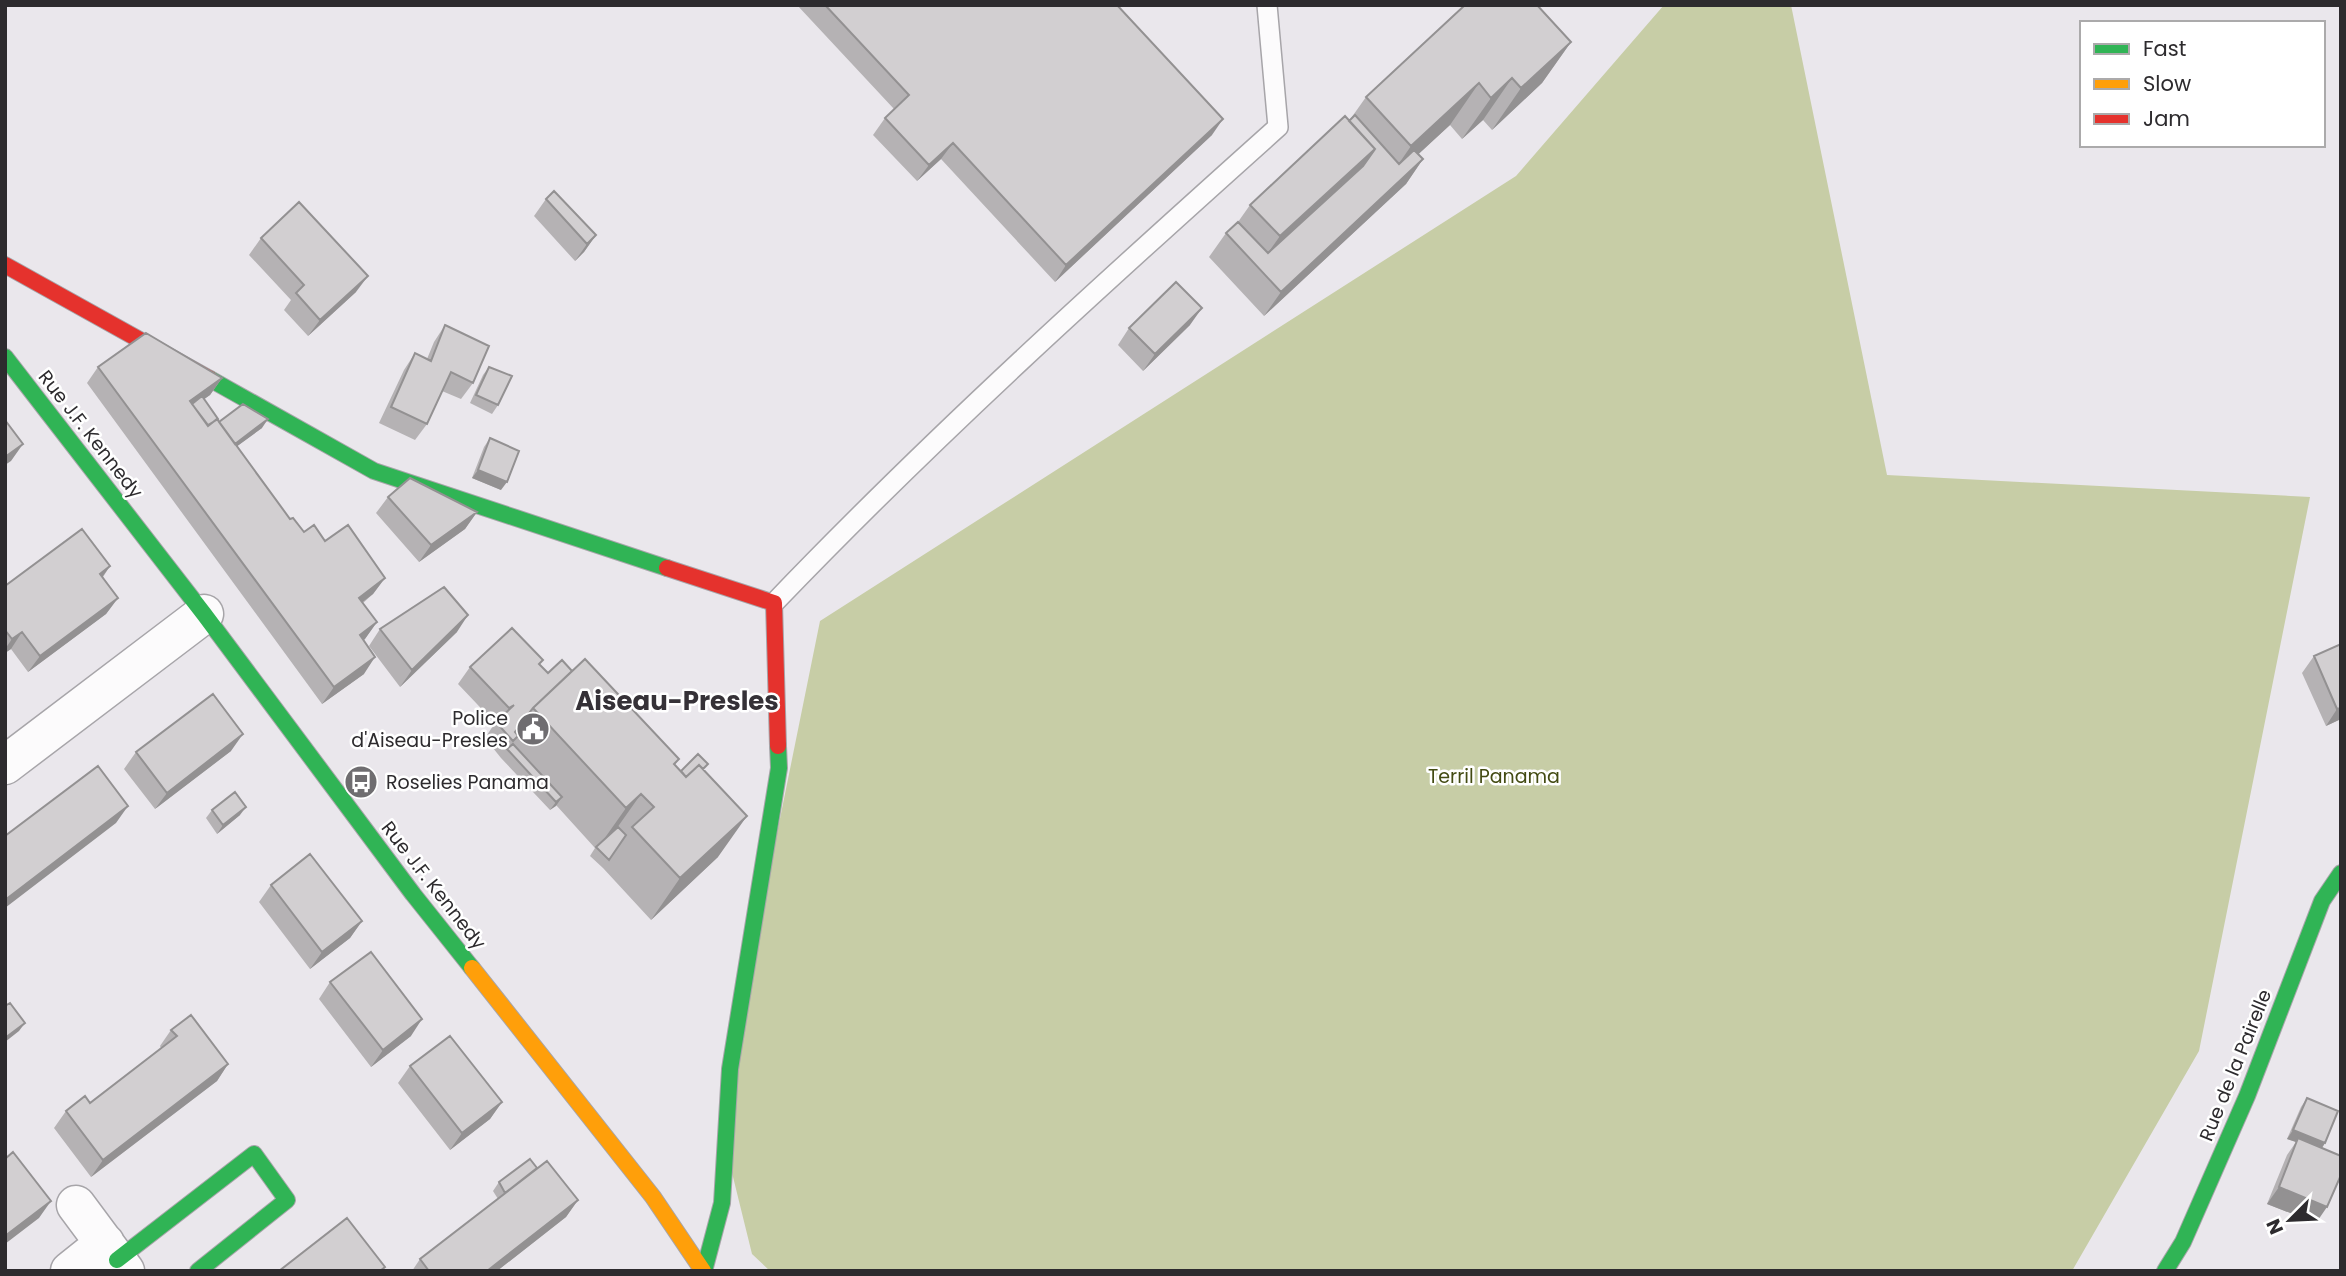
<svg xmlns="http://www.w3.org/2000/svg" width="2346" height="1276" font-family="Poppins,sans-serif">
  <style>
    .forest { fill: #c7cda6 }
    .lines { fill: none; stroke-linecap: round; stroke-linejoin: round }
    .lane-casing { stroke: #a7a5a9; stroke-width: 22 }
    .street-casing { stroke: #a7a5a9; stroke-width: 41 }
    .fast-casing { stroke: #a7a5a9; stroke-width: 18 }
    .slow-casing { stroke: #a7a5a9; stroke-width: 18 }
    .jam-casing { stroke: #a7a5a9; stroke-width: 18 }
    .lane { stroke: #fcfbfc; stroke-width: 19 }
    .street { stroke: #fcfbfc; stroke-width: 38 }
    .fast { stroke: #30b455; stroke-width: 16 }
    .slow { stroke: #ff9f0a; stroke-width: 16 }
    .jam { stroke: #e5322d; stroke-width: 16 }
    .wall { fill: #b5b2b4 }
    .shaded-wall { fill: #939192 }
    .building { fill: #d2cfd1; stroke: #939192; stroke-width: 2 }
    .labels { text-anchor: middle; stroke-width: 5; stroke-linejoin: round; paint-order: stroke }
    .street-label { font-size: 19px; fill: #2d2b2e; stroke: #fff }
    .poi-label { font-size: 19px; fill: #2d2b2e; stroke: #fff; text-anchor: end }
    .park-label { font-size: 19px; fill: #434b12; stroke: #fff }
    .district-label { font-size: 26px; font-weight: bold; fill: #353137; stroke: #fff }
  </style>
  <rect width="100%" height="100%" fill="#eae7ec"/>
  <path class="forest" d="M1664 5H1791L1887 475 2310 497 2199 1051 2072 1271H770L752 1254 719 1120 820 621 1516 176Z"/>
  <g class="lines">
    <defs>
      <path id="lane" d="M774 603C934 436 1106 281 1278 127L1267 5"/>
      <path id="street" d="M5 765 204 614
        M76 1205 125 1271
        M70 1271 105 1243"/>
      <path id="fast" d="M5 357 204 614 413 894 472 968
        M210 379 374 471 667 568
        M117 1260 254 1154 287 1200 198 1271
        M704 1271 722 1203 730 1069 779 768 778 746
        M2165 1271 2183 1242 2247 1096 2322 901 2341 873"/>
      <path id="slow" d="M472 968 653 1197 703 1271"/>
      <path id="jam" d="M5 265 210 379
        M667 568 774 603 778 746"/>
    </defs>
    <use href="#lane" class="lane-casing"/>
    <use href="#street" class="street-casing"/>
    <use href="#fast" class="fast-casing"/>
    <use href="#slow" class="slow-casing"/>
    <use href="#jam" class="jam-casing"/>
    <use href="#lane" class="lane"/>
    <use href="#street" class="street"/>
    <use href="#fast" class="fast"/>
    <use href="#slow" class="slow"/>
    <use href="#jam" class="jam"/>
  </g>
  <path class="wall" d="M797 5H1117L1212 135 1055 282 941 159 917 181 873 135 885 118 894 109Z
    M1571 42 1542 83 1492 130 1483 120 1462 139 1450 125 1418 154 1423 159 1406 184 1264 316 1209 257 1226 233 1238 222 1250 205 1349 121 1366 97Z
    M546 199 596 235 584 252 575 261 534 216Z
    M261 238 356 292 308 336 284 310 291 300 249 255Z
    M445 325 473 383 461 399 442 391 427 424 415 440 379 423 404 370 415 353 427 359 434 342Z
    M1190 325 1143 371 1118 345 1129 328Z
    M98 367 222 378 210 395 204 399 219 422 262 428 237 446 290 519 304 532 325 541 385 578 373 594 363 603 377 622 364 640V674L322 704 87 383Z
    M489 367 498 405 492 414 470 403 483 375Z
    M490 438 501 490 472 478 484 447Z
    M388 497 477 512 465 529 419 562 376 513Z
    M110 566 103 577 118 598 106 614 28 672 11 649 5 653V586Z
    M380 629 457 632 400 687 369 646Z
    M2341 644V719L2326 726 2302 673 2314 656Z
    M540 665 548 673 572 671 679 759 675 765 681 771 704 770 718 857 651 920 603 868 590 856 595 848 556 805 550 810 501 758 485 738 495 723 458 684 470 667Z
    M231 751 155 809 124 769 136 752Z
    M212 810 240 815 217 834 206 818Z
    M271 885 362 921 350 938 310 969 259 902Z
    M330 982 411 1036 371 1067 319 999Z
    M171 1030 228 1064 217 1081 91 1177 54 1128 66 1111 90 1103 161 1048 160 1046Z
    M410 1066 502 1102 490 1119 450 1150 398 1083Z
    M2307 1098 2325 1143 2322 1148 2316 1223 2267 1204 2287 1155 2296 1142 2287 1139 2301 1107Z
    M537 1168 578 1200 566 1217 497 1271H412L420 1259 498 1199 493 1191 499 1182Z"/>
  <path class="shaded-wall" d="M1571 42 1542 83 1492 130 1521 88Z
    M1512 78 1483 120 1462 139 1491 98Z
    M1479 83 1450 125 1382 188 1411 146Z
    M1223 119 1212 135 1055 282 1066 265Z
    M953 143 941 159 917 181 929 165Z
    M1375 149 1346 190 1258 267 1280 236Z
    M1423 159 1406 184 1264 316 1281 292Z
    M596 235 584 252 575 261 587 244Z
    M368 276 356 292 308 336 320 320Z
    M1202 308 1190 325 1143 371 1155 354Z
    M222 378 210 395 186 412 190 401Z
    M268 419 262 428 221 458 227 449Z
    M23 444 11 461 5 465V457Z
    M478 470 507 482 501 490 472 478Z
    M477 512 465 529 419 562 431 545Z
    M110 566 98 583 100 574Z
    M385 578 373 594 347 614 359 598Z
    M118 598 106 614 28 672 40 656Z
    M468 615 457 632 400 687 412 670Z
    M377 622 365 639 348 651 360 635Z
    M22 632 11 649 5 653V649L12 639Z
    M375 657 364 674 322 704 334 687Z
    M2341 708V719L2326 726 2337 709Z
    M243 734 231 751 155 809 167 793Z
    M641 794 612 835 597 849 626 808Z
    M562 797 556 806 550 810 556 802Z
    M128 806 116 823 5 908V900Z
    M246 807 240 815 217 834 223 825Z
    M747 816 718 857 651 920 680 878Z
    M362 921 350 938 310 969 322 952Z
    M422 1019 411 1036 371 1067 383 1050Z
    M25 1023 19 1031 5 1042V1038Z
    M228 1064 217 1081 91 1177 103 1160Z
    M502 1102 490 1119 450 1150 462 1133Z
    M2293 1130 2325 1143 2319 1152 2298 1138 2296 1142 2287 1139Z
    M2279 1187 2327 1207 2316 1223 2267 1204Z
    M578 1200 566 1217 497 1271H487Z
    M51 1201 39 1218 5 1244V1236Z"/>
  <path class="building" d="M825 5H1117L1223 119 1066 265 953 143 929 165 885 118 909 95Z
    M1465 5H1537L1571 42 1521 88 1512 78 1491 98 1479 83 1411 146 1366 97Z
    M1355 115 1399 164 1414 150 1423 159 1281 292 1226 233 1238 222 1268 253 1363 166 1375 149 1349 121Z
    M1345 116 1375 149 1280 236 1250 205Z
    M554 191 596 235 587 244 546 199Z
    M299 202 368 276 320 320 296 293 304 285 261 238Z
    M1176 282 1202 308 1155 354 1129 328Z
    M445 325 489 346 473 383 451 372 427 424 391 407 415 353 431 361Z
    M146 333 222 378 190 401 208 426 217 419 290 519 293 518 304 532 314 525 325 541 348 525 385 578 359 598 377 622 360 635 375 657 334 687 98 367Z
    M489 367 512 376 498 405 476 395Z
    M202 396 218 419 208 425 192 404Z
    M243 404 268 419 235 444 219 422Z
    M5 420 23 444 5 457Z
    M490 438 519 451 507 482 478 470Z
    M410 478 477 512 431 545 388 497Z
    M82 529 110 566 100 574 118 598 40 656 22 632 12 639 5 630V586Z
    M444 587 468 615 412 670 380 629Z
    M512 628 543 660 539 664 548 673 562 660 572 671 533 708 515 732 518 736 513 741 496 722 514 705 509 708 470 667Z
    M2341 644V708L2337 709 2314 656Z
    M585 659 679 759 674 764 686 777 699 765 747 816 680 878 632 827 654 807 641 794 626 808 533 708Z
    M213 694 243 734 167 793 136 752Z
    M513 744 562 797 556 802 507 749Z
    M698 754 708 764 703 769 699 765 686 777 681 771Z
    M98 766 128 806 5 900V836Z
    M235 792 246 807 223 825 212 810Z
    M618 827 626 835 609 860 596 847Z
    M310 854 362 921 322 952 271 885Z
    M371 952 422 1019 383 1050 330 982Z
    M10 1003 25 1023 5 1038V1006Z
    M191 1015 228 1064 103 1160 66 1111 85 1096 90 1103 177 1036 171 1030Z
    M450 1036 502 1102 462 1133 410 1066Z
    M2307 1098 2338 1111 2325 1143 2293 1130Z
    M2298 1138 2341 1156V1175L2327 1207 2279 1187Z
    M13 1152 51 1201 5 1236V1159Z
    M530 1159 537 1168 505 1193 499 1182Z
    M547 1161 578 1200 487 1271H429L420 1259Z
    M347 1218 385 1267 380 1271H279Z"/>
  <defs>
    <symbol id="civic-disc" viewBox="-11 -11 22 22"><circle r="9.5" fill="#6f6d70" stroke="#fff"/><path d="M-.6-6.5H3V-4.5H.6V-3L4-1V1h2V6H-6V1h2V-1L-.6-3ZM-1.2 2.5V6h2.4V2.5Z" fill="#fff"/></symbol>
    <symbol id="bus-disc" viewBox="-11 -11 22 22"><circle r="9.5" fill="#6f6d70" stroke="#fff"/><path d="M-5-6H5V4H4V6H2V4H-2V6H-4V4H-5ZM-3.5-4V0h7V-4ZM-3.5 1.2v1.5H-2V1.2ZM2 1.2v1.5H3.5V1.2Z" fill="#fff"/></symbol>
  </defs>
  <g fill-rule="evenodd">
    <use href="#civic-disc" x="514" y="710" width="38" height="38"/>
    <use href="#bus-disc" x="342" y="763" width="38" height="38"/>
  </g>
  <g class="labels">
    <g class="street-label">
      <text transform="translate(91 434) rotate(52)" y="7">Rue J.F. Kennedy</text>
      <text transform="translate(434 885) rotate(52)" y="7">Rue J.F. Kennedy</text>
      <text transform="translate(2235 1065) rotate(-68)" y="7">Rue de la Pairelle</text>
    </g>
    <g class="poi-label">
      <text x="508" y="725">Police<tspan x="508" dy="22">d'Aiseau-Presles</tspan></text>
      <text x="386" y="789" text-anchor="start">Roselies Panama</text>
    </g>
    <g class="park-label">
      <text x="1494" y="783">Terril Panama</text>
    </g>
    <g class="district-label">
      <text x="677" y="710">Aiseau-Presles</text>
    </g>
  </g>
  <rect width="2346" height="1276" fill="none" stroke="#2d2b2e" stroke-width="14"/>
  <rect x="2080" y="21" width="245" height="126" fill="#ffffff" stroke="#abaaab" stroke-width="2"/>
  <rect x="2094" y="44" width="35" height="10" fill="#30b455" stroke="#abaaab" stroke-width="2"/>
  <text x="2143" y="56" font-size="21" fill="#2d2b2e">Fast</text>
  <rect x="2094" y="79" width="35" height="10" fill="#ff9f0a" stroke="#abaaab" stroke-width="2"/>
  <text x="2143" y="91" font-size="21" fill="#2d2b2e">Slow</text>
  <rect x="2094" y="114" width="35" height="10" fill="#e5322d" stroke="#abaaab" stroke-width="2"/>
  <text x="2143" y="126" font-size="21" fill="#2d2b2e">Jam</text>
  <g transform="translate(2290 1220) rotate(246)" stroke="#ffffff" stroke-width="5" paint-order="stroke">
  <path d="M0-5L12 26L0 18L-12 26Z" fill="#2d2b2e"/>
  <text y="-10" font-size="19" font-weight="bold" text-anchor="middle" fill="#2d2b2e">N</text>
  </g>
</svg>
